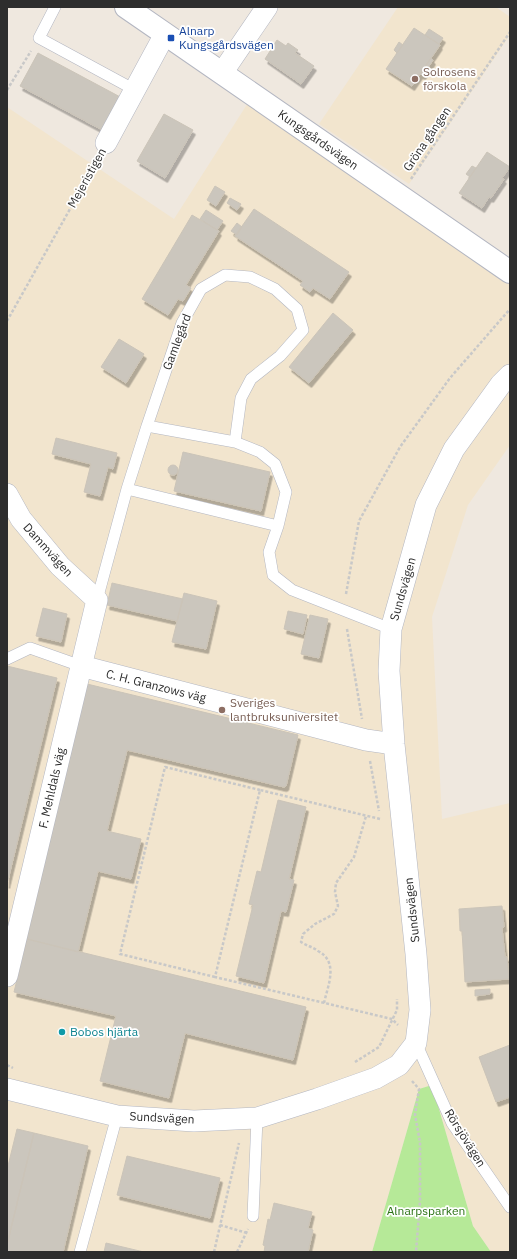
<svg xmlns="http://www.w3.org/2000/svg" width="517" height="1259" font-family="'IBM Plex Sans',sans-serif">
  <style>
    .education { fill: #f2e5ce }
    .green { fill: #b6e998 }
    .building { fill: #cbc6bd; stroke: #cbc4b8; filter: url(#shadow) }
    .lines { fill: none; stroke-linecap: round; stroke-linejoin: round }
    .service-casing { stroke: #b3b6c1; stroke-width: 12 }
    .minor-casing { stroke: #b3b6c1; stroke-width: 22 }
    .tertiary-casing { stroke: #b3b6c1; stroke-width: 24 }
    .path { stroke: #c8c8c8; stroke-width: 2.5; stroke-dasharray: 3 2; stroke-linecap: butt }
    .service { stroke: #fff; stroke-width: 11 }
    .minor { stroke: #fff; stroke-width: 21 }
    .tertiary { stroke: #fff; stroke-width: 22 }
    .transit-dot { fill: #1a4fb4; stroke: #fff; stroke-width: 1.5 }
    .education-dot { fill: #8d6e63; stroke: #fff; stroke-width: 1.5 }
    .culture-dot { fill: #0f9aa8; stroke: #fff; stroke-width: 1.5 }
    .labels { text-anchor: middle; stroke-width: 3.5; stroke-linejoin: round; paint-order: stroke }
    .transit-label { font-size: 12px; fill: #164399; stroke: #fff; text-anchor: start }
    .education-label { font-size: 12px; fill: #785e54; stroke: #fff; text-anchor: start }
    .street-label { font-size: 12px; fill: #2d2d2d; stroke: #fff }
    .culture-label { font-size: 12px; fill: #0d838f; stroke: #fff; text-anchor: start }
    .park-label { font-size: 12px; fill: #2b7215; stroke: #fff }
  </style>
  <defs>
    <filter id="shadow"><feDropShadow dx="2.5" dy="4.5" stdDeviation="0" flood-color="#0004"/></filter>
  </defs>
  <rect width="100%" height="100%" fill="#efe8df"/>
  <path class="education" d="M398 7H496L510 17V35L409 184 319 124Z
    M253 95 510 272V445L468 505 432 617 442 819 510 803V1252H491L473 1226 432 1085 419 1089 372 1252H7V107L174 219Z"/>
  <path class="green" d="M432 1085 473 1226 491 1252H372L419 1089Z"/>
  <path class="building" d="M414 28 440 45 412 86 386 69Z
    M429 29 443 38 439 44 425 35Z
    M277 40 286 46 288 43 298 50 295 53 314 66 301 84 265 59Z
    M399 42 403 45 397 53 394 50Z
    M38 53 124 99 106 132 20 86Z
    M431 58 433 60 423 75 420 74Z
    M164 114 193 130 165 178 137 161Z
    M487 152 510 167 502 178 504 179 491 198 489 197 482 208 459 193Z
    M472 166 476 168 470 177 466 174Z
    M215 186 225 192 216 206 207 200Z
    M230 198 241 204 237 210 227 203Z
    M254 209 349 272 330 299 313 288 310 292 300 285 303 281 235 236Z
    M206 210 223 221 217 230 200 219Z
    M192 215 219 231 186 285 191 288 183 301 178 299 168 315 142 299Z
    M237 223 242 227 237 235 231 231Z
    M333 313 353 330 309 383 289 367Z
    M119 339 144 354 126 383 101 367Z
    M56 438 117 453 113 469 108 467 100 496 84 492 91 464 52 454Z
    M183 452 270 472 261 511 174 491Z
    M168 470a5 5 0 1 1 10 0a5 5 0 1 1-10 0Z
    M112 583 183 599 177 621 107 605Z
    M184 593 217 601 206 649 172 642Z
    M43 608 67 614 61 642 36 636Z
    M288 611 307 615 303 634 284 629Z
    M310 615 328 619 319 658 301 654Z
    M7 666 57 678 7 884Z
    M87 684 298 735 286 786 284 787 127 750 107 831 141 839 131 879 98 871 78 952 27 939Z
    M278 800 306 807 289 879 294 880 286 912 281 911 264 983 236 976 253 905 249 904 257 871 261 872Z
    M502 906 504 927 502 928 505 957H507L509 979 465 982 462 931H460L459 909Z
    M27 939 306 1007 293 1060 185 1033 169 1098 100 1081 116 1016 14 992Z
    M490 989V994L475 996V990Z
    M510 1045V1097L496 1102 479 1057Z
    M17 1129 34 1133 7 1245V1170Z
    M34 1133 88 1146 63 1252H7V1245Z
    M127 1156 220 1178 210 1218 117 1195Z
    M274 1203 312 1212 308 1228 313 1230 308 1252H264L265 1246 263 1245 268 1219 270 1220Z
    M106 1243 144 1252H104Z"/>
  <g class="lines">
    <defs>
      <path id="service" d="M55 7 39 38 135 90
        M147 426 182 323 201 289 225 275 250 277 275 289 297 309 303 330 280 356 251 379 241 398 235 442
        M127 489 278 526
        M97 600 127 489 147 426 235 442 260 452 275 464 286 492 278 526 269 552 273 575 292 590 391 629
        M7 659 30 648 81 666
        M416 1043 452 1123 510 1207
        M253 1216 257 1118
        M80 1252 117 1116"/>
      <path id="minor" d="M222 73 267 7
        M106 143 165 34
        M7 494 21 519 60 566 97 600 7 976
        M81 666 366 740 394 744
        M7 1089 117 1116 194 1121 257 1118 317 1099 376 1078 399 1065 416 1043 420 1010 416 954 394 744 389 671 391 629 426 505 454 449 501 384 510 375"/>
      <path id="tertiary" d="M126 7 510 272"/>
    </defs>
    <use href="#service" class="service-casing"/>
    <use href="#minor" class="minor-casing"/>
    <use href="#tertiary" class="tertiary-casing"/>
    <path class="path" d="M7 90 31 51
      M411 179 510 32
      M7 321 97 161
      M346 594 359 521 400 447 450 378 510 309
      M347 629 362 719
      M370 761 379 811
      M380 819 260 790 215 977 392 1019 398 1025
      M215 977 120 954 165 767 260 790
      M324 1003C328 985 339 962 318 951 313 947 307 946 301 942L303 934 315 924 334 914 338 906 335 892 336 883 354 857 366 816
      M355 1062 379 1047 397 1010V999
      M7 1065 13 1068
      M412 1081 419 1089 415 1115 420 1142V1201L416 1252
      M220 1225 247 1233
      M214 1252 239 1143
      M237 1252 248 1229"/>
    <use href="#service" class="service"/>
    <use href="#minor" class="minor"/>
    <use href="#tertiary" class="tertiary"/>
  </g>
  <rect class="transit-dot" x="167" y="34" width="8" height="8" rx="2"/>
  <g class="education-dot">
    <circle cx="415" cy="79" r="4"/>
    <circle cx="222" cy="710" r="4"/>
  </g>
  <circle class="culture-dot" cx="62" cy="1032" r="4"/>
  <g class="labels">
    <g class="transit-label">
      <text x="179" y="35">Alnarp<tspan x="179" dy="14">Kungsgårdsvägen</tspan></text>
    </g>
    <g class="education-label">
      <text x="423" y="76">Solrosens<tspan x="423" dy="14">förskola</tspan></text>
      <text x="230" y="707">Sveriges<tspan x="230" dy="14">lantbruksuniversitet</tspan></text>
    </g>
    <g class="street-label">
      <text transform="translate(427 139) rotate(-56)" y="4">Gröna gången</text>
      <text transform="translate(318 140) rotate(35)" y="4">Kungsgårdsvägen</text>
      <text transform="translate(87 178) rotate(-61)" y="4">Mejeristigen</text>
      <text transform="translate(177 342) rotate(-69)" y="4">Gamlegård</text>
      <text transform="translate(48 550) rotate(48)" y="4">Dammvägen</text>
      <text transform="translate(403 589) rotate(-74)" y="4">Sundsvägen</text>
      <text transform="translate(156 686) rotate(14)" y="4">C. H. Granzows väg</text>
      <text transform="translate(52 788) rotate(-77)" y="4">F. Mehldals väg</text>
      <text transform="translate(412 910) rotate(-96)" y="4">Sundsvägen</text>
      <text transform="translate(162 1118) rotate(3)" y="4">Sundsvägen</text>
      <text transform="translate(465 1138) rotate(58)" y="4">Rörsjövägen</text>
    </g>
    <g class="culture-label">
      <text x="70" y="1036">Bobos hjärta</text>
    </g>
    <g class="park-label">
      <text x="426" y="1215">Alnarpsparken</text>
    </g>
  </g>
  <rect width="517" height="1259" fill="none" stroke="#2d2d2d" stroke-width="16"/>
</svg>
